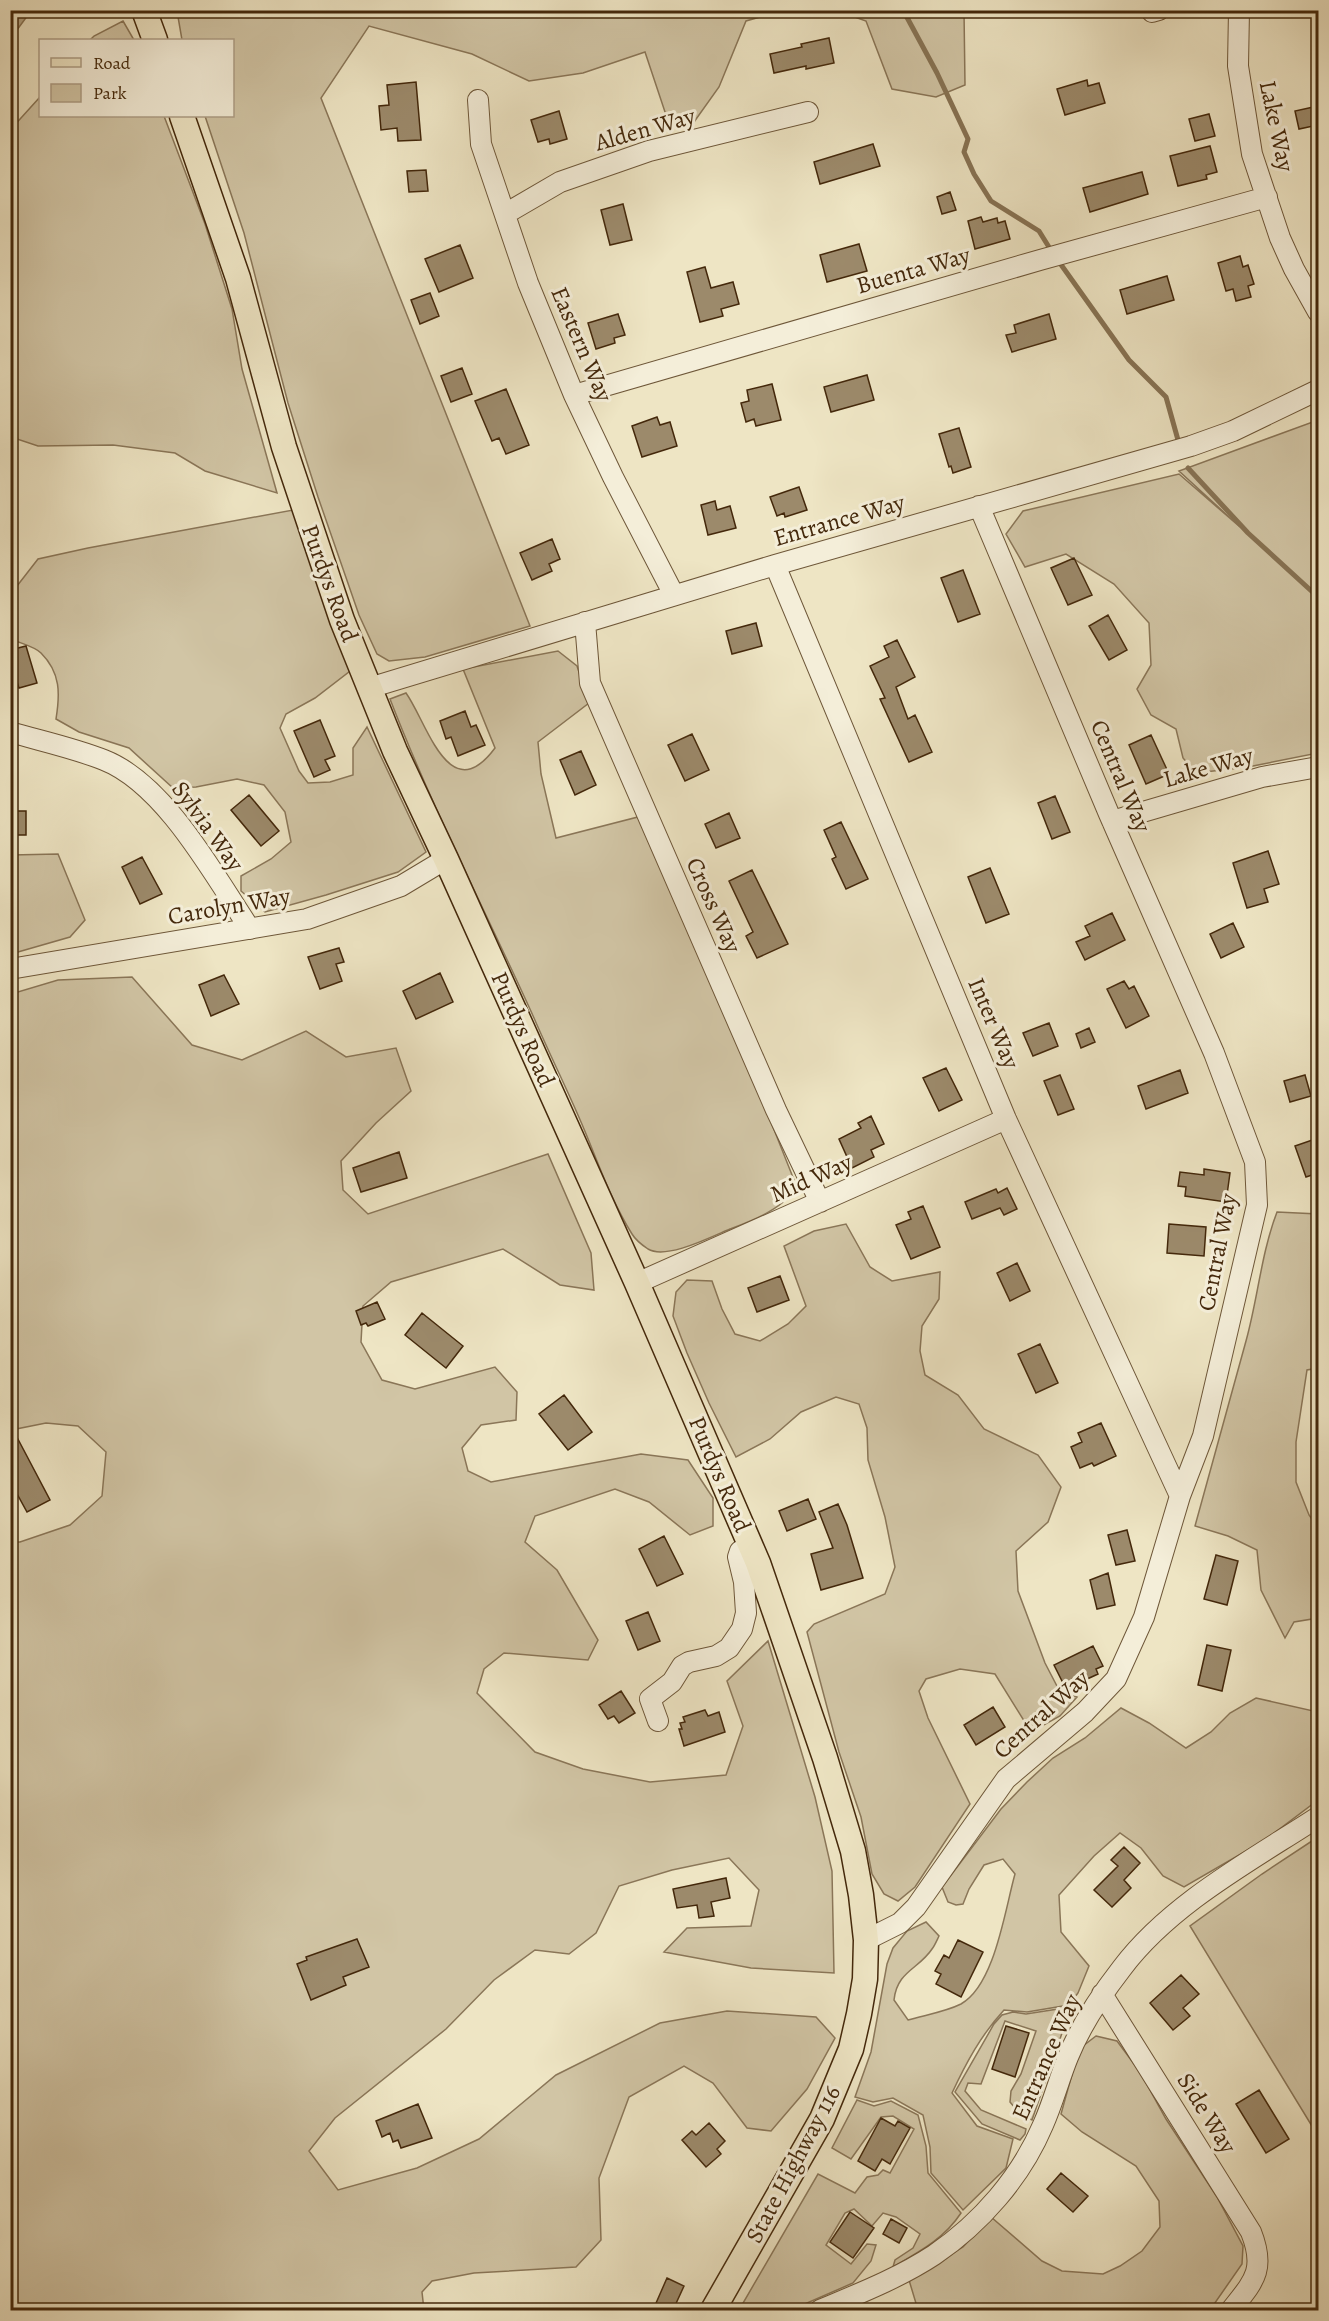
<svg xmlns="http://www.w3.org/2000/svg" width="1329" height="2321" font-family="Alegreya,serif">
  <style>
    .green { fill: #d1c5a5; stroke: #8a7658; stroke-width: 1.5 }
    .water { fill: #b4a585; stroke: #877354; stroke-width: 1.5 }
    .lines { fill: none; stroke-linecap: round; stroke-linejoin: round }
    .stream { stroke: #877354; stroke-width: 5 }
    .building { fill: #9c8a6b; stroke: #44280b; stroke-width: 1.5 }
    .minor-casing { stroke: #6e5739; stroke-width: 22 }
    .major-casing { stroke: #44280b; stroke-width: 27 }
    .minor { stroke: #f4eed9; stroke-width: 20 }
    .major { stroke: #eee5c4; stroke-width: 24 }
    .labels { text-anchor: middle; stroke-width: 6; stroke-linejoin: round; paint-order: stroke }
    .street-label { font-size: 24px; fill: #44280b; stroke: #f4eed9 }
  </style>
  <rect width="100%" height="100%" fill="#eee5c4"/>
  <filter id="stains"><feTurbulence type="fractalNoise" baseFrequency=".00333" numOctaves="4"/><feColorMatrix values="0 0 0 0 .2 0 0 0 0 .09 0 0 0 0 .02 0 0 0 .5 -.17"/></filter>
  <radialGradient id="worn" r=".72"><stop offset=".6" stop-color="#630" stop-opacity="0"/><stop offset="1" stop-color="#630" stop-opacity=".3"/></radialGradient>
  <path class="green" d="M177 11H964L965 85 936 97 892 89 866 21 838 11 775 13 746 21 719 87 694 122 670 127 645 52 583 73 529 81 472 54 369 26 321 98 530 626 425 657 389 661 377 654 359 615 318 497 288 403 244 233 205 116H232V40H182Z
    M123 21 134 40H90L94 36Z
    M40 97V116H164L205 224 232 309 242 369 277 493 205 471 175 453 113 445 38 446 11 437V129Z
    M1318 420V753L1248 767 1196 773 1183 758 1176 729 1151 715 1137 689 1151 665 1149 623 1114 584 1066 554 1025 567 1006 534 1023 511 1179 474 1240 527 1179 471Z
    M293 510 354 668 315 698 286 714 280 728 299 771 308 783 330 782 353 775V748L367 727 426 852 398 872 326 895 265 912 241 891V876L271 859 291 842 285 812 264 785 237 779 196 787 173 788 129 748 79 732 56 719C60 694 61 673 41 653 34 646 19 643 11 639L10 595 38 559 88 548Z
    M558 651 577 666 589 703 538 742 541 774 556 838 638 817 771 1122 796 1185C787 1208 751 1221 730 1229 711 1237 666 1260 648 1249 642 1245 635 1239 632 1234 610 1199 597 1159 581 1122 566 1087 549 1053 534 1018 486 912 432 808 390 699L406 693C427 722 449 810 495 748L463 669Z
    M58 854 85 920 70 937 11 954V921L15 911 11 892V855Z
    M132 977 192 1045 242 1060 306 1031 346 1057 396 1048 411 1091 376 1123 341 1161 343 1190 368 1214 548 1154 591 1253 594 1290 560 1285 503 1249 391 1282 363 1306 361 1342 382 1380 415 1389 495 1367 517 1392 516 1420 481 1425 462 1448 468 1471 491 1482 641 1454 688 1460 713 1498V1526L690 1535 649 1502 615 1489 535 1516 525 1542 557 1570 598 1640 588 1660 504 1653 484 1669 477 1693 535 1752 583 1769 650 1782 726 1775 743 1726 727 1681 768 1641 815 1797 832 1871 834 1973 751 1968 664 1952 687 1928 751 1926 759 1890 729 1858 672 1870 619 1886 596 1933 569 1954 535 1950 494 1980 446 2029 335 2118 309 2151 338 2190 417 2168 479 2139 556 2075 660 2023 727 2011 816 2017 835 2038 807 2089 771 2131 747 2128 713 2083 684 2066 629 2097 599 2178 601 2240 576 2267 474 2273 432 2281 422 2292 424 2310H11L10 1542H20L70 1525 102 1496 106 1452 78 1426 46 1423 11 1430V994L58 980Z
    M1277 1212 1318 1214V1368L1307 1370 1296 1442V1482L1309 1515 1318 1528V1618L1294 1622 1285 1638 1261 1590 1257 1550 1228 1536 1195 1526C1212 1464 1229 1402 1246 1341 1258 1298 1261 1254 1277 1212Z
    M846 1224 870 1267 892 1281 940 1272 939 1299 922 1326 920 1351 925 1375 958 1395 984 1429 1038 1455 1061 1487 1048 1522 1016 1551 1018 1591 1045 1663 1059 1690 1077 1697 1060 1716 1031 1732 995 1674 960 1669 926 1679 919 1691 928 1718 970 1804 915 1887 898 1901 884 1894 872 1874 861 1817 839 1752 807 1632 814 1624 885 1594 895 1567 885 1517 868 1460 867 1428 859 1404 836 1397 801 1412 770 1439 736 1457 709 1403 687 1353 673 1316 676 1292 687 1280 712 1281 722 1309 735 1334 760 1341 788 1324 806 1306 784 1246 814 1231Z
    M1256 1698 1318 1712V1800L1265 1840 1184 1887 1163 1876 1141 1848 1120 1833 1094 1856 1059 1895 1061 1932 1089 1966 1078 1993 1069 2005 1027 2012 1004 2010C981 2035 966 2063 952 2093L977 2126 1013 2139 1006 2168 963 2210 931 2173 930 2147 923 2115 893 2098 873 2102 855 2097 871 2052 887 1964 893 1948 907 1931 926 1922 939 1936C937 1940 935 1945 932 1949 919 1969 897 1971 894 2000L908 2020C925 2015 945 2012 961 2004 995 1985 1005 1909 1015 1874L1003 1859 984 1865 969 1889 963 1904 956 1905 948 1902 942 1887 1001 1809 1027 1782 1053 1758 1085 1738 1121 1708 1149 1723 1186 1748 1211 1732 1230 1713Z
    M1318 1837V2136L1190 1926 1262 1874Z
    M1071 2007 1032 2120 1020 2114 1010 2102 1011 2091 1021 2074 1036 2031 1005 2021 981 2084 968 2083 965 2091 981 2110 1026 2129 1025 2134 1020 2140 982 2124 955 2092 994 2024 1002 2015 1013 2012 1026 2014Z
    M1096 2036 1117 2041 1140 2072 1166 2119 1217 2197 1243 2246 1242 2264 1210 2310H918L909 2280 963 2247 991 2217 1042 2261 1062 2271 1103 2274 1120 2266 1142 2251 1160 2227 1159 2201 1136 2166 1082 2132 1061 2114 1074 2067 1083 2046Z
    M857 2100 874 2106 891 2101 918 2115 926 2146 928 2173 961 2213C944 2239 919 2252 893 2267L895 2260 913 2248 920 2234 896 2217 883 2213 872 2226 854 2209 845 2213 826 2245 851 2264 867 2244 876 2245 871 2261 853 2283 791 2310H739L818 2174 855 2193 867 2177 878 2175 883 2170 890 2173 914 2129 893 2116 881 2117 851 2159 832 2148Z"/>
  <path class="water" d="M11 10 31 11 11 38 10 11Z"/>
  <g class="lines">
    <path class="stream" d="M903 10 937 73 968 139 964 152 974 174 991 201 1039 231 1052 252
      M1057 259 1129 360 1166 397 1178 440
      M1188 468 1248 533 1318 597"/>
  </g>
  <path class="building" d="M829 38 834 63 806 69V66L774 73 770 54 802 47 801 44Z
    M1087 80 1088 86 1099 83 1105 103 1065 115 1057 89Z
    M416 82 421 140 398 141 397 128 381 130 379 106 389 105 387 85Z
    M1318 106V125L1299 129 1295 111Z
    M559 111 567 139 550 144 549 139 538 142 531 120Z
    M1209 114 1215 136 1195 141 1189 119Z
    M873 144 880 166 820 184 814 162Z
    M1210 146 1217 172 1206 175 1207 179 1178 186 1170 156Z
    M426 170 428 191 409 192 407 171Z
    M1142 172 1148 194 1090 212 1083 188Z
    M950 192 956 210 942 214 937 197Z
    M623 204 632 240 610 245 601 210Z
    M981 217 983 222 997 218 998 223 1005 221 1010 239 975 249 968 221Z
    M859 244 867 271 827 282 820 255Z
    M460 245 473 278 439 292 425 259Z
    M1240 256 1243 267 1248 265 1254 284 1248 286 1251 297 1236 301 1233 289 1226 291 1218 263Z
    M705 267 711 288 733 282 739 304 721 309 723 316 700 322 687 272Z
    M1167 276 1174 300 1127 314 1120 290Z
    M430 293 439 316 420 324 411 300Z
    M618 314 625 335 614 338 615 343 596 349 588 323Z
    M1049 314 1056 339 1012 352 1006 335 1016 333 1014 325Z
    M462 368 472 394 451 402 441 376Z
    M867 375 874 400 831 412 824 387Z
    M772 384 781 420 756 426 754 419 746 422 741 403 749 401 747 390Z
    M506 389 529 445 506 454 499 438 492 441 475 401Z
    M657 417 660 425 670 422 677 446 642 457 632 426Z
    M959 428 971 467 953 473 951 466 949 467 939 434Z
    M799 487 807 510 785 517 784 513 777 516 770 497Z
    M715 501 717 510 730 506 736 528 708 535 701 505Z
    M552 539 560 559 549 564 552 571 532 580 520 553Z
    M1074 558 1092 595 1068 605 1051 568Z
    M963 570 980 614 958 622 941 578Z
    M1108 615 1127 650 1109 660 1089 626Z
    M756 623 762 646 732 654 726 631Z
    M897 640 915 677 896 687 908 719 915 715 932 752 909 762 880 699 885 698 870 666 889 657 884 646Z
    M26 646 37 683 19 688 10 660V650Z
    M465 711 471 727 476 725 485 745 458 756 451 737 446 739 440 721Z
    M320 720 335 756 325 760 330 770 314 777 294 731Z
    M692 734 709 770 685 781 668 745Z
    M1151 735 1169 774 1146 784 1129 745Z
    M581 751 596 785 575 795 560 760Z
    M249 795 279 831 261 846 231 810Z
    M1055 796 1070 832 1052 839 1038 803Z
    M10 811H26V835H10Z
    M729 813 740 838 716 848 705 824Z
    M841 822 868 879 846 889 832 859 836 857 824 830Z
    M1268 851 1279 884 1264 889 1268 902 1247 908 1233 863Z
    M142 857 162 894 140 904 122 867Z
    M990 868 1009 914 986 923 968 877Z
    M752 870 788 944 757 958 746 936 753 932 729 881Z
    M1112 913 1125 940 1085 960 1076 942 1090 936 1085 926Z
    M1233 923 1244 947 1221 958 1210 934Z
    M339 948 344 962 336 964 342 981 320 989 308 957Z
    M440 973 453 1002 416 1019 403 991Z
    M224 975 239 1004 211 1016 199 985Z
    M1124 981 1129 989 1134 986 1149 1016 1126 1028 1107 989Z
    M1049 1023 1058 1046 1033 1056 1023 1033Z
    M1089 1028 1095 1042 1081 1048 1076 1034Z
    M946 1068 962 1100 939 1111 923 1078Z
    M1180 1070 1188 1093 1146 1109 1138 1086Z
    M1060 1075 1074 1109 1058 1115 1044 1081Z
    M1305 1075 1311 1096 1290 1102 1284 1081Z
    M871 1116 884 1144 871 1150 874 1157 852 1168 839 1139 861 1128 858 1123Z
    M1318 1138V1173L1306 1177 1295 1146Z
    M399 1152 407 1178 361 1192 353 1168Z
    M1204 1169 1230 1173 1226 1202 1185 1196 1186 1187 1178 1186 1180 1172 1204 1175Z
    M1007 1188 1017 1209 1004 1215 1000 1208 972 1219 965 1202 996 1189 998 1193Z
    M923 1206 940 1247 911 1259 896 1225 911 1219 908 1212Z
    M1169 1224 1206 1227 1204 1256 1167 1253Z
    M1017 1263 1030 1291 1010 1301 997 1273Z
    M780 1276 789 1300 757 1312 748 1288Z
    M377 1302 385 1319 368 1326 366 1323 361 1325 356 1311Z
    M422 1313 463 1346 446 1368 405 1335Z
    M1040 1344 1058 1383 1036 1393 1018 1354Z
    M564 1395 592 1432 568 1450 539 1414Z
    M1101 1423 1116 1456 1094 1466 1092 1463 1080 1468 1071 1447 1082 1442 1078 1433Z
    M10 1424 50 1500 27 1512 10 1481Z
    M808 1499 816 1519 787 1531 779 1511Z
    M838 1504 847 1525 863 1578 821 1590 811 1554 833 1548 819 1512Z
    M1127 1530 1135 1561 1116 1565 1108 1535Z
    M664 1536 683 1574 657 1586 639 1549Z
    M1216 1555 1238 1561 1227 1605 1204 1599Z
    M1108 1573 1115 1605 1097 1609 1090 1580Z
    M648 1612 660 1641 638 1650 626 1621Z
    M1207 1645 1231 1650 1222 1691 1198 1685Z
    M1093 1646 1103 1666 1096 1669 1098 1674 1072 1686 1070 1682 1064 1685 1054 1665Z
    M621 1691 635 1713 619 1723 614 1716 608 1719 599 1705Z
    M993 1707 1005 1727 976 1745 964 1725Z
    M705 1710 708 1716 719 1712 725 1732 684 1746 679 1729H682L680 1723 685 1722 683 1717Z
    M1124 1847 1140 1863 1124 1880 1131 1888 1112 1907 1094 1890 1118 1866 1111 1860Z
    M726 1878 730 1898 711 1902 714 1916 699 1918 697 1905 677 1908 673 1889Z
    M357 1939 369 1967 343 1977 346 1985 311 2000 297 1964 307 1960 306 1957Z
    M958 1940 983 1952 961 1997 936 1984 941 1974 935 1971 944 1955 949 1958Z
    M1181 1975 1199 1994 1183 2008 1190 2016 1173 2030 1150 2003Z
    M1006 2026 1029 2033 1015 2077 992 2069Z
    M1259 2090 1289 2139 1266 2153 1236 2104Z
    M418 2104 432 2138 401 2148 398 2140 393 2142 390 2133 382 2137 376 2121Z
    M881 2118 895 2126 898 2121 910 2128 890 2164 882 2159 875 2171 858 2161Z
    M709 2123 725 2141 717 2149 721 2154 706 2167 682 2140 692 2131 696 2135Z
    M1061 2173 1088 2196 1073 2212 1047 2189Z
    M850 2212 874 2228 853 2258 830 2242Z
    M891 2219 907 2228 899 2243 883 2234Z
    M667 2278 684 2286 673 2310H653Z"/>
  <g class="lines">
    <defs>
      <path id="minor" d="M1239 10 1238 66 1252 154 1280 238 1294 269 1318 312
        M1152 12 1159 10
        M478 100 481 144 528 283 574 395 613 477 674 595
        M505 214 560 182 649 151 808 112
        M574 395 1040 260 1267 197
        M775 565 1006 1119 1180 1496
        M585 622 590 683 776 1110 820 1202
        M369 688 775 565 1191 446 1233 431 1318 390
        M10 732C41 741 74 748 104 760 165 784 214 875 250 929
        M1112 821 1262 777 1318 767
        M10 969 307 919 401 886 446 859
        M637 1283 1006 1119
        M658 1721 650 1699 672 1682 682 1666 689 1662 716 1656 729 1648 742 1629 746 1613 744 1582 738 1557 740 1551 751 1546
        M866 1940 900 1923 916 1907 1006 1779 1085 1712 1116 1679 1144 1617 1180 1496 1203 1436 1257 1205 1255 1162 1214 1053 1109 814 979 506
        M1102 1994 1251 2232C1266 2270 1254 2281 1231 2310
        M820 2310C858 2294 899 2278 934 2255 981 2223 1021 2177 1043 2125 1053 2103 1059 2079 1068 2057 1081 2025 1101 1995 1122 1968 1170 1904 1252 1860 1318 1817"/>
      <path id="major" d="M144 10 155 40
        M182 116 238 278 284 447 342 620 395 751 446 859 637 1283 758 1563 825 1758 853 1851 861 1895 866 1940 865 1979 859 2014 851 2049 822 2119 713 2310"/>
    </defs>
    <use href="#minor" class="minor-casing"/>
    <use href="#major" class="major-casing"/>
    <use href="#minor" class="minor"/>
    <use href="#major" class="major"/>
  </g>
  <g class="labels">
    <g class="street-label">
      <text transform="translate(1277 126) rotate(78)" y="8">Lake Way</text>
      <text transform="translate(645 129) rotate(-16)" y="8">Alden Way</text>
      <text transform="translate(913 270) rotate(-16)" y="8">Buenta Way</text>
      <text transform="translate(582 344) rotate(67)" y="8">Eastern Way</text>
      <text transform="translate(839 520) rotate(-16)" y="8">Entrance Way</text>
      <text transform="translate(330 583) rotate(70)" y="8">Purdys Road</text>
      <text transform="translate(1208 767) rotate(-16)" y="8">Lake Way</text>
      <text transform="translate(1121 776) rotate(67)" y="8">Central Way</text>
      <text transform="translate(208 826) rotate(54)" y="8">Sylvia Way</text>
      <text transform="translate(714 905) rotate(66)" y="8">Cross Way</text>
      <text transform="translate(229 906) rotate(-10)" y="8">Carolyn Way</text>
      <text transform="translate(994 1023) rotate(67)" y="8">Inter Way</text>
      <text transform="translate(523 1029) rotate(66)" y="8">Purdys Road</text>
      <text transform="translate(811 1178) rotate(-24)" y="8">Mid Way</text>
      <text transform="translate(1217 1252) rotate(-79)" y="8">Central Way</text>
      <text transform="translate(720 1474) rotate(67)" y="8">Purdys Road</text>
      <text transform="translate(1041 1714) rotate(-42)" y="8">Central Way</text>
      <text transform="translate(1046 2057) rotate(-66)" y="8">Entrance Way</text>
      <text transform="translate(1207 2113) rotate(58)" y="8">Side Way</text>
      <text transform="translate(793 2164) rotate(-62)" y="8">State Highway 116</text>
    </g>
  </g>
  <rect width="1329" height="2321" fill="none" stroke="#eee5c4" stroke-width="36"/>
  <rect x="12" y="12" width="1305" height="2297" fill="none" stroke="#44280b" stroke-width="3"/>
  <rect x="18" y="18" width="1293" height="2285" fill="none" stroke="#44280b" stroke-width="1.5"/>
  <rect x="39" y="39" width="195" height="78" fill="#f4eed9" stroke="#ae9f87" stroke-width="1.5"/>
  <rect x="51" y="58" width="30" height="9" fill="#eee5c4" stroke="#ae9f87" stroke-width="1.5"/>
  <text x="93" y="69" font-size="18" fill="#44280b">Road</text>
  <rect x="51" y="84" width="30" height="18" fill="#d1c5a5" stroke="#ae9f87" stroke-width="1.5"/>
  <text x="93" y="99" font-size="18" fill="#44280b">Park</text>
  <rect width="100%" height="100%" filter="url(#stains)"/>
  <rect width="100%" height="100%" fill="url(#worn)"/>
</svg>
